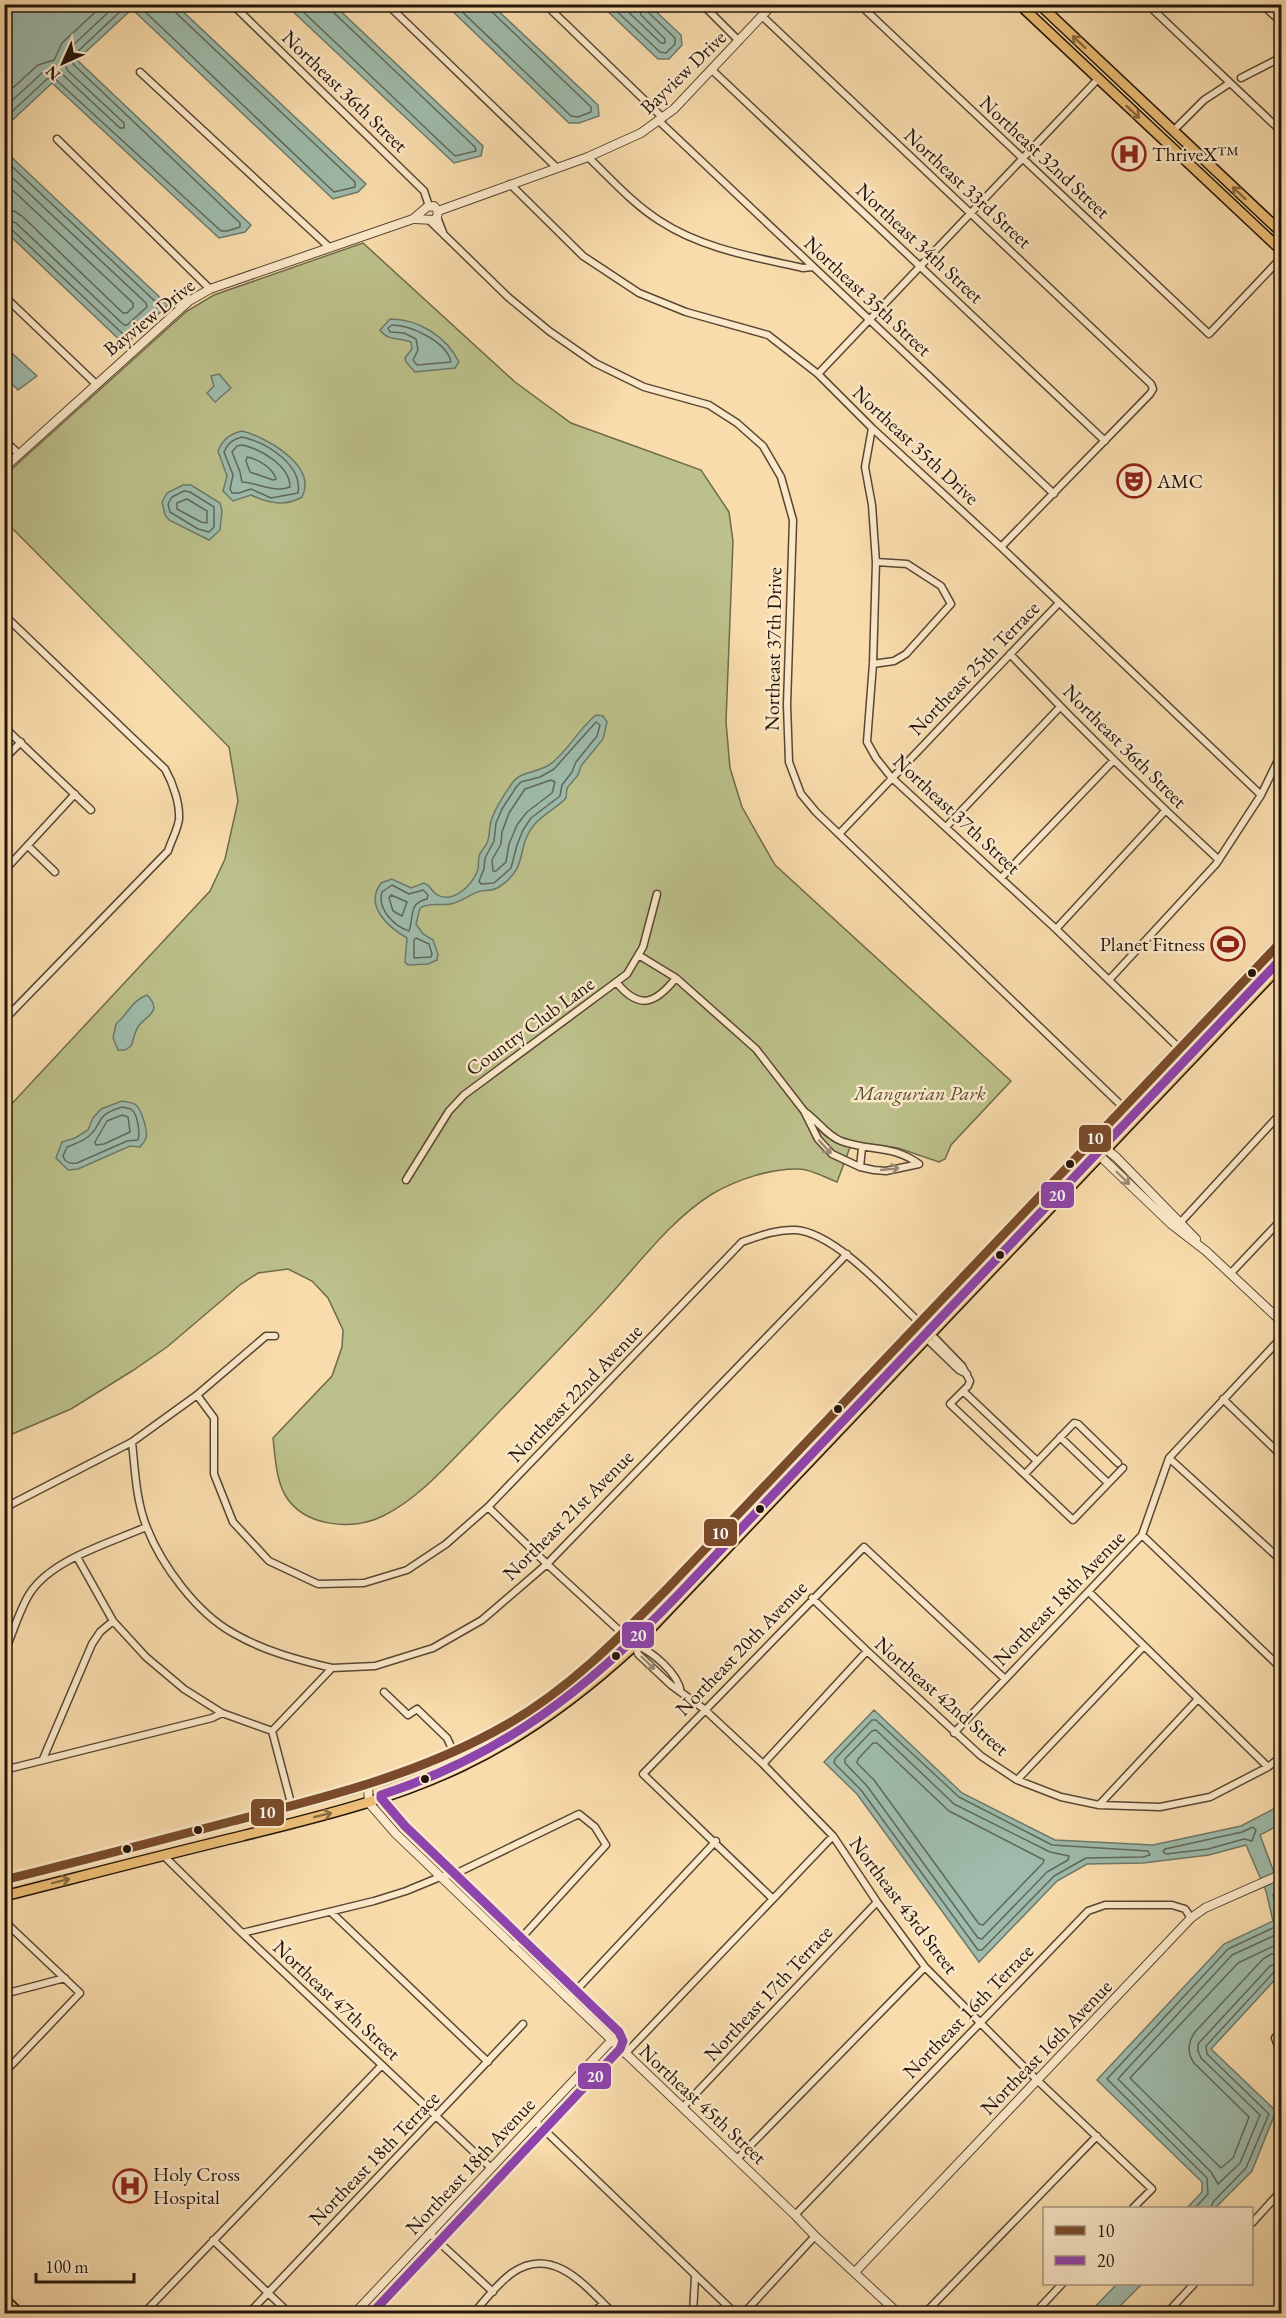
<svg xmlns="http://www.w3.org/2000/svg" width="1286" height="2318" font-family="'EB Garamond',serif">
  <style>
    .green { fill: #bcc08a; stroke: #706a4a; stroke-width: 1.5 }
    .water { fill: #9ebbab; stroke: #6d796b; stroke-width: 1.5 }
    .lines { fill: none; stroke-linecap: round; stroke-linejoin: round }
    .shore { stroke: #60685b; stroke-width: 1.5 }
    .minor-casing { stroke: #584733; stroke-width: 9 }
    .tertiary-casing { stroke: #584733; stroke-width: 10 }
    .primary-casing { stroke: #23150b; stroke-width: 12 }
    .minor { stroke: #fbe8c9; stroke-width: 6 }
    .tertiary { stroke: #fbe8c9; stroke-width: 8 }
    .primary { stroke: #ecbe76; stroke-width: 9 }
    .bus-1-casing { stroke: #fbe8c9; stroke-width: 14 }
    .bus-2-casing { stroke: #fbe8c9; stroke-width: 14 }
    .bus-1 { stroke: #7a4b2a; stroke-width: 9 }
    .bus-2 { stroke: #8e44ad; stroke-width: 9 }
    .oneway { stroke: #886a40 }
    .oneway2 { stroke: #9a8974 }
    .bus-dot { fill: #23150b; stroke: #fbe8c9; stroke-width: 2 }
    .labels { text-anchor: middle; stroke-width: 5; stroke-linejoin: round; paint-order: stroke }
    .street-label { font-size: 20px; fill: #23150b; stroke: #fbe8c9 }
    .poi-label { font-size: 20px; fill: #23150b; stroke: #fbe8c9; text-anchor: start }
    .park-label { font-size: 20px; font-style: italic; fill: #595137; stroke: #fbe8c9 }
    .line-badge { stroke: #fbe8c9; stroke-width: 2 }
    .badge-label { font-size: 16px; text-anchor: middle; font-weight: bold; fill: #fff }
  </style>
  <rect width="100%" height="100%" fill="#f9dcac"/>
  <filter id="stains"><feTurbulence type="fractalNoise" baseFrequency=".00333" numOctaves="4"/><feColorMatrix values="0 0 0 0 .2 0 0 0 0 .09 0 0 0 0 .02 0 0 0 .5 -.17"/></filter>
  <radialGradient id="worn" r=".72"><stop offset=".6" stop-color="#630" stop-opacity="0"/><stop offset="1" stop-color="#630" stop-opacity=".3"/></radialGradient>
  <path class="green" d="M363 243 515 382 571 423 701 470 729 512 733 541 726 722 730 768 742 807 775 865 1011 1081 951 1145 945 1159 939 1162 898 1148 852 1142 837 1182C826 1178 811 1169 799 1169 771 1168 736 1180 712 1194 672 1219 641 1261 609 1296 564 1345 518 1392 472 1440 445 1467 418 1499 383 1516 352 1531 304 1527 285 1495 276 1479 275 1456 273 1438L332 1376 342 1347 343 1330 328 1298 312 1281 288 1269 258 1273 241 1284 167 1347 132 1371 71 1409 5 1437V1111L210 891 225 859 238 801 229 747 5 521 4 476 187 311 214 295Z"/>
  <path class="water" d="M5 4 176 5 366 184 358 192 333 199 132 9 77 60 251 225 245 232 219 238 52 83 5 127Z
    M286 5H334L483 146 481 156 454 163Z
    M446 5H492L598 105 599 116 579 123H569Z
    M601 5H649L681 35 682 45 669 59H658Z
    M5 151 168 305 125 345 5 231Z
    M390 319C418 319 446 336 459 362L455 368 415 372 406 362 405 358 412 349 411 342C399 337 389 342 380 330Z
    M4 346 37 376 18 390 5 377Z
    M219 374 231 388 215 402 207 393 214 386 211 376Z
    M242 431C266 437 318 466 302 497 285 507 268 503 251 495L233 501 223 491 227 476 218 451C223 439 230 434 242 431Z
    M183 485H191L220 503 222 511 220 530 209 540 169 520 165 515 162 502 167 493Z
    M596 715 603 716 607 722 603 739 581 766 578 775 567 788 566 798C557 808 543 814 534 825 515 848 530 867 499 887 493 891 487 890 481 891 471 893 462 902 451 904 441 906 429 902 420 908L416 924 423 934 433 940 438 954 437 960 428 964 408 965 405 962 407 938C388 927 364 906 381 883L392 879 411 888 424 883 428 885C434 893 439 899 450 897 462 894 474 882 478 869 479 865 478 860 479 856 481 850 487 846 488 840 490 833 489 825 492 818 497 805 505 793 513 782 520 772 538 772 549 765 568 752 578 729 596 715Z
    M147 995C164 1012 145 1016 138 1027 134 1033 134 1040 131 1046L125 1050H118L113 1038 116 1024C128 1014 132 1000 147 995Z
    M122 1101C126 1102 133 1102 136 1105 142 1110 148 1132 146 1138 145 1142 142 1144 140 1147L130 1146 78 1169 68 1170 56 1158 62 1142 75 1138 88 1130 93 1118 101 1109Z
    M874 1710 962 1793 1055 1840 1153 1845 1241 1826 1281 1805V1824L1260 1835 1281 1891V1973L1211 2049 1276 2111 1252 2171 1215 2208H1187L1202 2192V2182L1097 2080 1224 1944 1273 1921 1266 1891 1246 1845 1209 1855 1143 1863 1087 1864 1057 1881 979 1962 857 1794 824 1762Z
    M1117 2284H1142L1113 2313H1089Z"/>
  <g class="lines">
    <path class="shore" d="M137 4 334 192 355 187V182L174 11 172 4
      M295 4 455 156 476 151 475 147 332 11 330 4
      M454 4 571 116 578 117 591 112V107L491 11 488 4
      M609 4 660 52 666 53 675 44V38L647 11 645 4
      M620 4 661 43H665V39L641 15 638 4
      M4 96 38 65 54 60 62 43 104 4
      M4 108 42 73 54 70 61 73 120 128H124V123L68 71 64 62 68 50 117 4
      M4 119 47 79 54 78 221 231H227L240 227V223L73 64 74 55 128 4
      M4 159 157 303 158 307 127 335H124L11 229 4 227
      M4 170 146 303 147 307 127 325H124L16 223 4 219
      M4 182 133 303V307L127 313H123L22 216 14 211 4 210
      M392 325C411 325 447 342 451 362L417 365 413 360 418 350 416 339 404 333 390 332 388 328Z
      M242 437C265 442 303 464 298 493L271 498 251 489 239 493H232L230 489 233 475 224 452C228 443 233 439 242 437Z
      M242 445C261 449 290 466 290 487 273 493 259 483 242 482L240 472 232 452 237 446Z
      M247 457C258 459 273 468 276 479L273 480 250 472 246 461Z
      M184 491 190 492 214 507V527L209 532 198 529 170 512 168 504 172 497Z
      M187 499 207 511V523L201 522 177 509V503Z
      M596 722 600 725 597 736 576 762 572 772 562 785 560 796 531 818 523 830 517 845 511 868 494 883 481 884 479 881 484 869 485 858 494 841 496 823 502 809 517 786 521 782 540 777 554 769Z
      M551 780 555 782 552 793 527 812 517 825 509 844 506 862 496 871H493L492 860 501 844 502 832 509 813 525 789Z
      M392 885 409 894 423 890 428 895 427 899C408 903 414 918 409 931 394 926 377 909 382 892Z
      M391 895 407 902 402 916 393 911 389 898Z
      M416 938 429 944 432 954 431 957 414 958V940Z
      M122 1107C125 1108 130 1108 132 1110 138 1115 140 1134 138 1140L127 1141 77 1163C70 1164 65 1163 63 1156L67 1147C74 1144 82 1142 89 1136 105 1122 93 1116 122 1107Z
      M122 1115 128 1117 130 1132 104 1144 96 1145 95 1142 107 1121Z
      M872 1720H876L959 1797 1052 1845 1148 1851 1150 1855 1143 1857 1086 1858 1054 1876 982 1950H978L861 1790 834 1763 835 1759Z
      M876 1730 954 1804 1050 1852 1069 1856 1068 1860 1047 1872 982 1939 978 1938 867 1786 845 1763V1759L872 1731Z
      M873 1743H877L949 1811 1044 1860 1043 1863 983 1925 979 1924 874 1780 857 1763 858 1759Z
      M1253 1827 1256 1830 1252 1841 1244 1839 1208 1849 1166 1854 1163 1852 1165 1849 1242 1832Z
      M1282 1932 1232 1955 1118 2079 1211 2172 1218 2184 1240 2163 1260 2115 1201 2058 1198 2051V2044L1270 1966 1282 1962
      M1282 1942 1238 1963 1130 2078 1221 2168 1233 2158 1249 2117 1194 2063C1187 2053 1188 2042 1195 2032L1263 1959 1271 1954 1282 1953
      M1195 2208 1208 2194 1207 2178 1107 2079 1228 1949 1277 1926 1279 1920 1273 1895 1276 1892 1282 1893
      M1211 2208 1213 2202 1246 2168 1269 2114 1207 2054 1206 2046 1275 1971 1282 1969"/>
    <defs>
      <path id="minor" d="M232 4 424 191 429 206
        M387 4 556 167
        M545 4 663 118
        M702 4 739 41
        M859 4 1209 334 1282 257
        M1147 4 1282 132
        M1262 4 1282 23
        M762 16 1151 384 1153 389 1150 394 1001 547
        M712 70 1105 441
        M140 72 329 247
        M1241 78 1282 57
        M659 121 1054 494
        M1173 131 1204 100 1230 83
        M57 139 210 289
        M588 157C611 179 633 204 660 221 703 249 754 257 803 268L813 267
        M510 184 583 256 639 293 686 312 768 335 818 374 872 428 1001 547 1261 795
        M437 217 444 235
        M430 221 508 297 549 331 595 363 644 387 709 405 737 423 763 446 781 477 793 520 787 705 789 762 801 794 816 812 1124 1108
        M4 296 96 384
        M818 374 1098 79
        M872 428 865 467 872 505 876 562 873 664 867 742 876 758 891 777 1056 929 1180 1049
        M4 440 19 454
        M4 615 165 769C173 783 180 804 179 819 178 829 171 841 168 851L4 1020
        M1010 654C1077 725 1147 794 1219 860
        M873 664 894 661 906 654 951 604 941 586 907 564 876 562
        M4 727 91 810
        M4 759 21 742
        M946 827 1060 707
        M839 834 1059 603
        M28 846 55 872
        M4 871 75 794
        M1001 878 1114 760
        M1056 929 1165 811
        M640 956 676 978 756 1049 804 1111 818 1139 832 1154 860 1167 874 1170 886 1171 919 1164
        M1109 980 1216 864 1261 795 1282 752
        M617 983C640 1011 656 1003 676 978
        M805 1112C817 1120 827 1136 841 1141 871 1152 891 1144 919 1164
        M860 1167 862 1148
        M406 1180 449 1111 464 1095 627 974 643 947 657 894
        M1179 1224 1282 1112
        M1230 1274 1282 1219
        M931 1334 962 1366 970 1381 968 1386 950 1404 1073 1520 1123 1468
        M927 1339 959 1370 967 1374
        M963 1391 1037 1461
        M197 1395 214 1418V1474L233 1522 269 1561 318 1584 364 1583 407 1570 446 1544 488 1507 742 1242C759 1236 777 1229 796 1230 836 1233 891 1296 920 1323
        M1223 1399 1282 1456
        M1060 1437 1108 1483
        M132 1442C135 1470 136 1501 147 1528 162 1566 197 1613 233 1633 264 1651 298 1660 332 1668
        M1169 1458 1282 1561
        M1025 1474 1074 1423 1078 1424 1118 1463
        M488 1507 547 1564 635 1645C652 1651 678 1673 681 1692
        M4 1508 132 1442 197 1395 266 1336H275
        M1142 1535 1282 1669
        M77 1557 113 1621 146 1657 184 1689 222 1713 272 1731
        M1089 1592 1268 1767
        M812 1598 867 1651 981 1756 1017 1780 1061 1797 1099 1805 1160 1807 1210 1797 1268 1767 1282 1756
        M635 1645 638 1654 671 1685 704 1709 763 1764 833 1836 877 1902 925 1967 1037 2080 1152 2189 1133 2208
        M4 1653C13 1634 19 1610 30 1593 52 1559 110 1543 146 1527
        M384 1692 408 1715 417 1709 447 1738 454 1753
        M272 1731 332 1668 375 1666 433 1648 482 1620 547 1564 847 1254
        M272 1731 292 1807
        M954 1733 1142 1535 1169 1458 1282 1337
        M43 1759 92 1644 100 1632 113 1621
        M763 1764 867 1651
        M4 1770 212 1718 222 1713
        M1017 1780 1144 1646
        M1099 1805 1198 1699
        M163 1855 242 1933 491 2168
        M773 1899 643 1774 864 1547 1005 1679
        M331 1912 488 2062
        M4 1921 80 1993 4 2073
        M242 1933 374 1901 406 1891 440 1877 455 1874 579 1814 595 1827 606 1845 513 1947
        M4 1994 65 1978
        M568 1999 716 1841
        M1282 2030 1275 2038 1282 2057
        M625 2054 833 1836
        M683 2107 877 1902
        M535 2121 736 2314
        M737 2159 925 1967
        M795 2215 1088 1911 1105 1905H1172L1185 1909 1191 1918
        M1252 2223 1282 2190
        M429 2233 493 2292
        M213 2240 290 2314
        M1175 2305 1184 2314
        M143 2314 382 2065
        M248 2314 523 2024
        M473 2314C485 2300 497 2284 512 2273 553 2244 586 2287 614 2314
        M593 2314 603 2303
        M693 2314 695 2276
        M720 2314H728
        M743 2314 815 2236
        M924 2314 1097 2136
        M1034 2314 1062 2284
        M1166 2314 1194 2284
        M1276 2314 1282 2307"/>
      <path id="tertiary" d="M438 211 588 157 641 133 674 109 773 4
        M415 219 434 220 437 217 438 211
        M4 468 189 301 210 289 413 219 427 207 434 206 438 211
        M1092 1142 1100 1156 1171 1224 1206 1251 1282 1322
        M1092 1142H1097L1116 1157 1196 1239
        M368 1786 369 1803 396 1834 795 2215 815 2236 899 2314
        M855 2272 1191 1918 1205 1908 1282 1874
        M354 2314 611 2041"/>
      <path id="primary" d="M1019 4 1282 251
        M1039 4 1282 233
        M963 1300 964 1289 1006 1246 1005 1233
        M4 1880C81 1861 157 1841 233 1821 348 1792 445 1770 544 1701 590 1668 629 1628 668 1588L1282 940
        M4 1896C83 1876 163 1855 242 1836 317 1817 391 1800 462 1766 526 1736 583 1693 635 1645L1282 964
        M4 2299 20 2314"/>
    </defs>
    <use href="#minor" class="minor-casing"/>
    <use href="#tertiary" class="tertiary-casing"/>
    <use href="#primary" class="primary-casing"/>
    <use href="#minor" class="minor"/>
    <use href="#tertiary" class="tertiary"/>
    <use href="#primary" class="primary"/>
    <defs>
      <path id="bus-1" d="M4 1880C81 1861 157 1841 233 1821 327 1797 421 1774 506 1725 568 1690 618 1639 668 1588L1282 941"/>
      <path id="bus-2" d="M371 2314 620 2049 623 2041 619 2032 405 1826 381 1798V1795C504 1755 588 1689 677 1596L1282 958"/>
    </defs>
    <use href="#bus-1" class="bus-1-casing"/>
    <use href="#bus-2" class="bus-2-casing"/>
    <use href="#bus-1" class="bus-1"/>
    <use href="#bus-2" class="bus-2"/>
  </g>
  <defs><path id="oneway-shaft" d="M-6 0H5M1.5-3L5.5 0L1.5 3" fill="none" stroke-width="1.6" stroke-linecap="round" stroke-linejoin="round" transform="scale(1.5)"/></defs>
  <g class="oneway">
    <use href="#oneway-shaft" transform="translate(1079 42) rotate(-137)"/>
    <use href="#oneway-shaft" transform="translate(1133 112) rotate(43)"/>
    <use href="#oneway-shaft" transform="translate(1239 193) rotate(-137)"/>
    <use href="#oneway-shaft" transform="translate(323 1815) rotate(-14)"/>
    <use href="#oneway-shaft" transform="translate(61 1881) rotate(-14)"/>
  </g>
  <g class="oneway2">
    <use href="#oneway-shaft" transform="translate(825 1147) rotate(48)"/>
    <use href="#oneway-shaft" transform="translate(890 1169) rotate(-6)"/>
    <use href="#oneway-shaft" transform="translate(1123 1178) rotate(44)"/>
    <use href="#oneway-shaft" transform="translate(648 1663) rotate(44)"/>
  </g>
  <defs>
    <symbol id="hospital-ring" viewBox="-11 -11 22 22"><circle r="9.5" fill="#fbe8c9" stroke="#8f2418" stroke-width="1.5"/><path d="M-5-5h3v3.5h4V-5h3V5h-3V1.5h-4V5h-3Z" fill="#8f2418"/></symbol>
    <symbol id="theatre-ring" viewBox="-11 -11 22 22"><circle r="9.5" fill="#fbe8c9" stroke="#8f2418" stroke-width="1.5"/><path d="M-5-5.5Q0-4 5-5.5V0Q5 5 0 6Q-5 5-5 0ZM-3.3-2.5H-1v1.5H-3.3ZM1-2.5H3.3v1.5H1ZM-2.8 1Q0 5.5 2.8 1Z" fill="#8f2418"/></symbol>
    <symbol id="stadium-ring" viewBox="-11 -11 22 22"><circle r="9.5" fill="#fbe8c9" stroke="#8f2418" stroke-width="1.5"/><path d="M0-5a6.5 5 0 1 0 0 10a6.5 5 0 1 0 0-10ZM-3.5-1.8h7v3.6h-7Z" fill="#8f2418"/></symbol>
  </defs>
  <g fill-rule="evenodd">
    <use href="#hospital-ring" x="1110" y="135" width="38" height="38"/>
    <use href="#theatre-ring" x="1115" y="462" width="38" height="38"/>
    <use href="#stadium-ring" x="1209" y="925" width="38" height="38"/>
    <use href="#hospital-ring" x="111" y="2167" width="38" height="38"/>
  </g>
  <g class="bus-dot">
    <circle cx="1252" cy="973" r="5"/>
    <circle cx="1070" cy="1164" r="5"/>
    <circle cx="1000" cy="1255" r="5"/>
    <circle cx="838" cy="1409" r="5"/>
    <circle cx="760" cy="1509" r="5"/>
    <circle cx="616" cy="1656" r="5"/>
    <circle cx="425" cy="1779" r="5"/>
    <circle cx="198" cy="1830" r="5"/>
    <circle cx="127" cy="1849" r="5"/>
  </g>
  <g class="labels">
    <g class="street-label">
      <text transform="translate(683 72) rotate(-44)" y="7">Bayview Drive</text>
      <text transform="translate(345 91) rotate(44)" y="7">Northeast 36th Street</text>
      <text transform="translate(1045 157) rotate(43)" y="7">Northeast 32nd Street</text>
      <text transform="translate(968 188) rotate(43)" y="7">Northeast 33rd Street</text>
      <text transform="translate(920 243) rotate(43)" y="7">Northeast 34th Street</text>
      <text transform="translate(868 296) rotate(43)" y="7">Northeast 35th Street</text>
      <text transform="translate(149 317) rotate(-39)" y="7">Bayview Drive</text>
      <text transform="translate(916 445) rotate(43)" y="7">Northeast 35th Drive</text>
      <text transform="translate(773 649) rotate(-89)" y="7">Northeast 37th Drive</text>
      <text transform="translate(974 668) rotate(-46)" y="7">Northeast 25th Terrace</text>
      <text transform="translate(1125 746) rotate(45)" y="7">Northeast 36th Street</text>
      <text transform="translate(957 814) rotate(43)" y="7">Northeast 37th Street</text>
      <text transform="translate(530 1026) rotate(-36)" y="7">Country Club Lane</text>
      <text transform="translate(575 1393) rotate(-46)" y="7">Northeast 22nd Avenue</text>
      <text transform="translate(568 1515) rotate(-45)" y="7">Northeast 21st Avenue</text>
      <text transform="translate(1059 1598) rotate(-46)" y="7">Northeast 18th Avenue</text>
      <text transform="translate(741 1648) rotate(-46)" y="7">Northeast 20th Avenue</text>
      <text transform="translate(942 1696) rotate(41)" y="7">Northeast 42nd Street</text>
      <text transform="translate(904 1905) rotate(53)" y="7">Northeast 43rd Street</text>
      <text transform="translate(768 1993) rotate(-47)" y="7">Northeast 17th Terrace</text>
      <text transform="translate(337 2000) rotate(43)" y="7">Northeast 47th Street</text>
      <text transform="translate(968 2011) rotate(-46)" y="7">Northeast 16th Terrace</text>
      <text transform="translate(1046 2047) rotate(-46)" y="7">Northeast 16th Avenue</text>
      <text transform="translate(703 2104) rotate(43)" y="7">Northeast 45th Street</text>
      <text transform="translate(374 2158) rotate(-46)" y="7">Northeast 18th Terrace</text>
      <text transform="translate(470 2166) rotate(-47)" y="7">Northeast 18th Avenue</text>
    </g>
    <g class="poi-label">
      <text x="1152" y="161">ThriveX™</text>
      <text x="1157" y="488">AMC</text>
      <text x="1205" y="951" text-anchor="end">Planet Fitness</text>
      <text x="153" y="2181">Holy Cross<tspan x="153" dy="23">Hospital</tspan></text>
    </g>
    <g class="park-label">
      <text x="920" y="1100">Mangurian Park</text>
    </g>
  </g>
  <g class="line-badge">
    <rect x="1078" y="1124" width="34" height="29" rx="6" fill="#7a4b2a"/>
    <rect x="1040" y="1181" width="35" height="28" rx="6" fill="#8e44ad"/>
    <rect x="703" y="1518" width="35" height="29" rx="6" fill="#7a4b2a"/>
    <rect x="621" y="1621" width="34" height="28" rx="6" fill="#8e44ad"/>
    <rect x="250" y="1798" width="35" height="29" rx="6" fill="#7a4b2a"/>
    <rect x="577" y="2062" width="35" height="28" rx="6" fill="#8e44ad"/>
  </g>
  <g class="badge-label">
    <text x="1095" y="1144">10</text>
    <text x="1057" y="1201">20</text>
    <text x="720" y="1539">10</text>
    <text x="638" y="1641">20</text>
    <text x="267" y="1818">10</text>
    <text x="595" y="2082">20</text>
  </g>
  <rect width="1286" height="2318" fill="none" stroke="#f9dcac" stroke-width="24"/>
  <rect x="6" y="6" width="1274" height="2306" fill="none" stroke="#23150b" stroke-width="3"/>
  <rect x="12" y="12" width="1262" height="2294" fill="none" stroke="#23150b" stroke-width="1.5"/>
  <rect x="1043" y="2207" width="210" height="78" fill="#fbe8c9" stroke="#a5947d" stroke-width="1.5"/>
  <rect x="1055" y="2226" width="30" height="9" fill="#7a4b2a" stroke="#a5947d" stroke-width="1.5"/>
  <text x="1097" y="2237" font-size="18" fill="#23150b">10</text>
  <rect x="1055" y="2256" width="30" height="9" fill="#8e44ad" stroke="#a5947d" stroke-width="1.5"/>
  <text x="1097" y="2267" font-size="18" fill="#23150b">20</text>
  <g transform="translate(63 63) rotate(225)" stroke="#fbe8c9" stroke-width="4.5" paint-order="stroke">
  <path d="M0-4.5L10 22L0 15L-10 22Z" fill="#23150b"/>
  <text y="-9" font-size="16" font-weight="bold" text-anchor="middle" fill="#23150b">N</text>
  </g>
  <path d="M36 2273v9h98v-9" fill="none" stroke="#23150b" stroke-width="3"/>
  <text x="45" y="2273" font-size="18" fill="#23150b" stroke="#fbe8c9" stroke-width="4.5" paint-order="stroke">100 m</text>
  <rect width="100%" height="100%" filter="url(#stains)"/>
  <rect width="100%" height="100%" fill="url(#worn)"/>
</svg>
